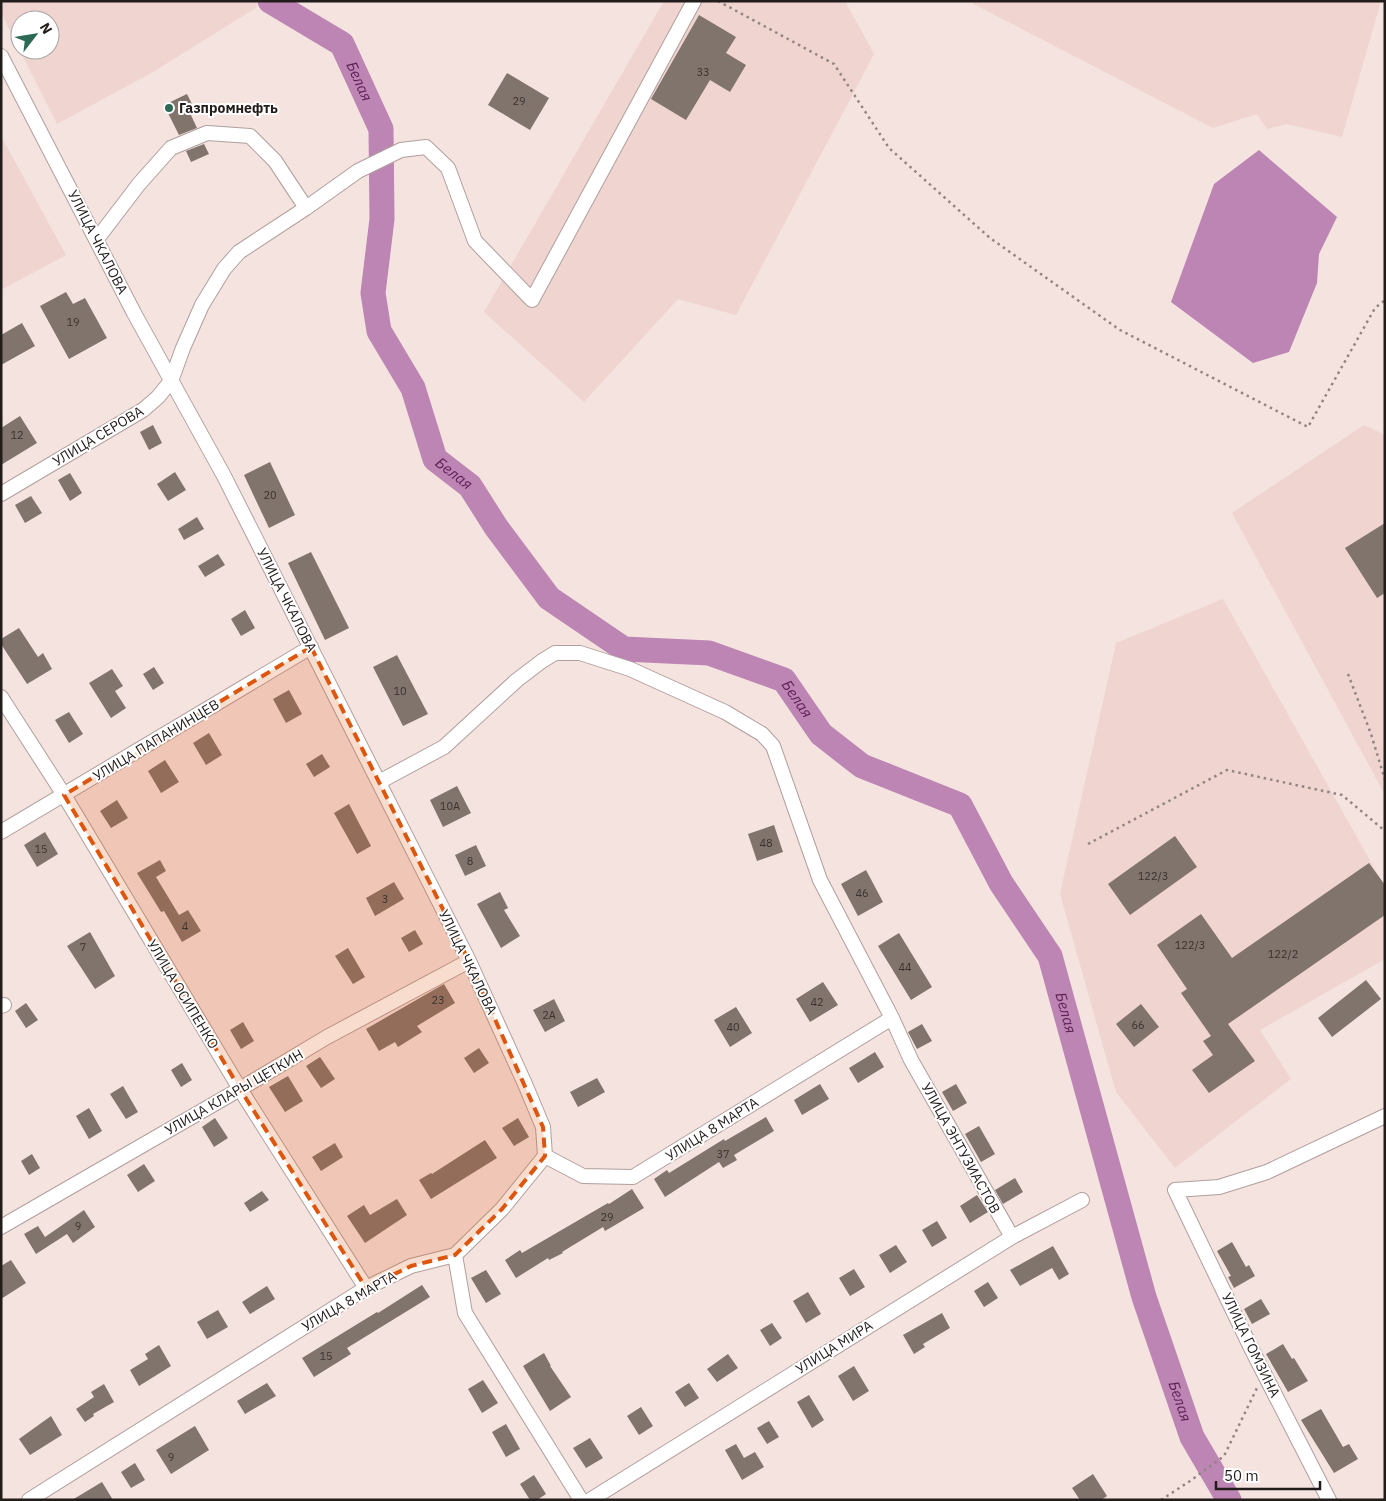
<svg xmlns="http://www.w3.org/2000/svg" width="1386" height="1501" font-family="'IBM Plex Sans',sans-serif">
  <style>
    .built { fill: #efd4d0; fill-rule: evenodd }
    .water { fill: #bc85b3 }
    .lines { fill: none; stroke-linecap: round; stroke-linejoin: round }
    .river { stroke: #bc85b3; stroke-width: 25 }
    .building { fill: #81746c }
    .minor-casing { stroke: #b09f9d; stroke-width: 16 }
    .path { stroke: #928583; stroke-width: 2.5; stroke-dasharray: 2.5 4; stroke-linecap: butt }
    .minor { stroke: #fff; stroke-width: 14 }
    .marked { fill: #de560d; fill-opacity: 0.2; stroke: #de560d; stroke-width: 4; stroke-dasharray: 10 6; stroke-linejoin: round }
    .poi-dot { fill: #2d6a55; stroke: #fff; stroke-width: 2 }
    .labels { text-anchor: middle; stroke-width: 4; stroke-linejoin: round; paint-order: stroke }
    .number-label { font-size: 11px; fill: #3a322f }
    .poi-label { font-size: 14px; font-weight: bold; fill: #221c1b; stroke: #fff; text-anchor: start }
    .street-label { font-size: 14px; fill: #221c1b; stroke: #fff }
    .water-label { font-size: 15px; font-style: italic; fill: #5f1e58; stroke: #fff }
  </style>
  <rect width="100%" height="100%" fill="#f5e3e0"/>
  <path class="built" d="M1 1H256L257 7 153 72 57 124 1 13ZM20 20H50V50H20Z
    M664 1H845L874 54 736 315 678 299 584 402 484 312Z
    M968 1H1381L1342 137 1287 124 1267 129 1257 114 1213 128Z
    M1 136 66 255 1 290Z
    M1364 425 1385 435V795L1232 513Z
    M1223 599 1385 887V959L1260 1030 1291 1079 1175 1168 1116 1092 1060 894 1116 643Z"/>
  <path class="water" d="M1259 150 1337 217 1319 254 1317 283 1289 352 1253 363 1171 302 1214 184Z"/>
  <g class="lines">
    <path class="river" id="s1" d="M270 1 342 44 381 129 382 219 373 293 379 331 413 388 435 459 470 486 496 527 549 598 624 649 709 653 784 680 821 734 862 766 960 805 1001 883 1050 956 1144 1297 1192 1437 1229 1500"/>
  </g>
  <path class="building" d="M699 15 736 37 726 53 746 65 730 92 710 80 686 120 651 99Z
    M507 73 549 98 530 130 488 105Z
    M187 94 194 108 189 111 197 128 179 135 164 105Z
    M204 144 209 154 191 162 186 151Z
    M66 292 73 304 85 298 107 338 69 359 40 306Z
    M22 323 35 346 1 365V335Z
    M20 416 37 443 1 465V428Z
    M153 425 162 443 149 450 140 432Z
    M270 462 295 515 269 528 244 475Z
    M175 472 186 490 168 501 157 484Z
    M70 473 82 493 70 501 58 480Z
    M31 496 42 513 25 523 15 505Z
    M197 517 204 529 184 540 178 529Z
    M1385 523V593L1377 598 1345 548Z
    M311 552 349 628 325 640 288 563Z
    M218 554 225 565 205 577 198 566Z
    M245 610 255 628 241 636 231 619Z
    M19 628 38 657 43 653 52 669 27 684 1 644V639Z
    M397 655 428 714 403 726 373 667Z
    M154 667 164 683 153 690 143 674Z
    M112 669 123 686 115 691 126 708 111 718 89 683Z
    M289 690 302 714 286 723 273 699Z
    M69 712 83 734 69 743 55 720Z
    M209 733 222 755 206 765 193 743Z
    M322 754 330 767 314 777 306 764Z
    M165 760 179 782 161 793 148 771Z
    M457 786 471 813 443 827 430 800Z
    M117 800 128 818 111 828 100 811Z
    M349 804 371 846 357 854 334 813Z
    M774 825 783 852 757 861 748 834Z
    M45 832 58 854 37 867 24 845Z
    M1175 836 1197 867 1130 915 1108 884Z
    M476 845 486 866 465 876 455 855Z
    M160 860 166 871 156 877 179 915 188 910 201 931 182 942 164 911 161 912 137 873Z
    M1369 863 1385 885V915L1228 1024 1255 1061 1209 1093 1192 1070 1213 1055 1203 1041 1211 1036 1181 993 1187 989 1157 945 1201 914 1232 958Z
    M866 870 883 902 858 916 841 884Z
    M394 882 404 899 375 916 366 898Z
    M500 892 508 908 504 910 520 936 501 948 477 904Z
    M415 930 423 944 409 952 401 938Z
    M90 932 115 976 95 989 67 946Z
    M899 933 932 987 911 1000 878 946Z
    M348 948 365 977 353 984 335 956Z
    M1366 980 1381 999 1332 1037 1318 1018Z
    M823 982 838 1005 810 1022 796 999Z
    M444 984 455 1003 417 1026 422 1032 398 1047 395 1042 379 1051 366 1029Z
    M554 999 565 1021 545 1032 533 1010Z
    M26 1003 38 1020 26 1028 15 1011Z
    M1141 1004 1159 1027 1134 1047 1116 1024Z
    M736 1007 752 1033 730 1047 714 1020Z
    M243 1022 254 1041 241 1049 230 1030Z
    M922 1024 932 1041 917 1049 908 1032Z
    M479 1048 489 1063 474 1073 464 1058Z
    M875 1052 884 1067 858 1083 849 1068Z
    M320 1057 335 1079 321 1088 306 1066Z
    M182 1063 192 1080 181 1087 171 1070Z
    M288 1076 303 1101 285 1112 269 1087Z
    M597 1078 605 1092 578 1107 570 1092Z
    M820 1084 829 1099 802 1115 794 1100Z
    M956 1084 967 1103 953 1111 942 1092Z
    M123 1086 138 1112 126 1119 110 1094Z
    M89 1108 102 1131 89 1139 76 1116Z
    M766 1117 774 1131 734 1155 737 1160 723 1168 719 1162 665 1197 654 1179 667 1170 669 1173 724 1139 725 1141Z
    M215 1118 228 1138 214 1147 202 1127Z
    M518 1118 529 1137 514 1146 502 1128Z
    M979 1126 995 1154 981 1162 965 1134Z
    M485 1140 497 1158 431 1199 419 1180 431 1173 432 1174Z
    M335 1143 343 1157 321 1171 312 1157Z
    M32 1154 40 1168 29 1175 21 1161Z
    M144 1164 155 1181 138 1192 127 1175Z
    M1015 1178 1023 1192 1003 1204 995 1190Z
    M632 1189 644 1208 605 1231 603 1227 562 1252 563 1253 549 1260 548 1258 516 1278 505 1260 520 1250 522 1253 608 1203 609 1204Z
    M262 1191 269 1200 250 1212 244 1203Z
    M977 1195 988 1212 970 1223 960 1206Z
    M397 1199 407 1215 365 1243 347 1216 364 1205 370 1215Z
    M84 1210 95 1227 73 1243 67 1234 36 1254 24 1234 38 1226 45 1237Z
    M937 1221 947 1238 932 1247 922 1230Z
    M1232 1242 1246 1267 1249 1265 1255 1276 1234 1288 1228 1277 1231 1276 1217 1251Z
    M896 1245 907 1262 890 1273 879 1255Z
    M1053 1246 1069 1274 1059 1280 1052 1268 1020 1286 1010 1270Z
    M11 1260 26 1283 1 1299V1266Z
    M854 1269 865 1287 850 1296 839 1278Z
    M486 1270 501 1294 486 1303 471 1278Z
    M988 1282 998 1298 984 1307 974 1291Z
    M422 1285 430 1297 347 1348 351 1354 314 1377 302 1358 377 1312 378 1313Z
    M267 1286 275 1299 250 1314 242 1302Z
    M808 1292 821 1314 806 1323 793 1301Z
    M1261 1299 1270 1314 1252 1324 1244 1309Z
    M218 1310 228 1327 207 1339 197 1322Z
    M942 1313 950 1328 923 1344 925 1347 914 1354 903 1335Z
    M772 1323 782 1338 770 1346 760 1330Z
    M1283 1344 1292 1359 1294 1358 1308 1381 1288 1392 1266 1354Z
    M159 1345 171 1366 139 1386 130 1370 148 1359 145 1354Z
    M544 1353 551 1366H550L571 1397 550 1411 523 1366Z
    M728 1354 738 1368 717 1382 707 1369Z
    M854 1366 869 1391 853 1401 838 1376Z
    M483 1380 498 1403 482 1413 468 1389Z
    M267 1383 276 1396 245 1414 237 1401Z
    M689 1383 699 1398 685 1407 675 1392Z
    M104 1384 114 1402 93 1414 94 1416 85 1422 76 1409 94 1397 91 1392Z
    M809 1395 824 1420 812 1428 797 1402Z
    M641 1407 653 1426 639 1435 627 1416Z
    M1321 1409 1343 1447 1349 1444 1358 1459 1334 1473 1301 1420Z
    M51 1416 62 1435 30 1455 19 1439Z
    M769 1421 779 1437 767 1444 757 1428Z
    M506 1424 520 1449 506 1457 492 1432Z
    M195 1426 209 1450 171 1474 156 1450Z
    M590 1438 603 1458 586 1468 573 1448Z
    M736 1444 744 1458 755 1452 764 1467 742 1480 725 1450Z
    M135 1463 145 1480 131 1488 121 1472Z
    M1093 1474 1107 1496 1101 1500H1080L1072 1488Z
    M534 1475 546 1494 537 1500H530L520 1484Z
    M102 1482 113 1500H72Z"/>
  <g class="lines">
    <defs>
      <path id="minor" d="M1 56 134 313 224 476 469 961 525 1084 543 1127 545 1156
        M97 239 139 184 171 148 207 133 250 136 275 161 306 208
        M1 494 143 410 158 397 171 381 183 348 202 305 224 269 239 252 306 208 358 171 401 150 426 147 448 168 475 241 532 300 694 1
        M1 697 64 795 240 1089 366 1288
        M379 782 444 747 517 680 542 661 555 653H580L630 669 725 712 762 734 773 746 820 880 892 1018 911 1060 1012 1237
        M1 832 311 647
        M1 1006 4 1005
        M545 1156 583 1176 633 1177 892 1018
        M1 1227 240 1089 327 1037 469 961
        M455 1255 465 1313 581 1500
        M29 1500 366 1288 411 1266 455 1255 502 1209 545 1156
        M590 1500 1012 1237 1082 1200
        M1329 1500 1251 1348 1175 1190 1219 1187 1267 1172 1385 1116"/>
    </defs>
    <use href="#minor" class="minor-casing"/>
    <path class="path" d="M718 1 834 64 889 148 990 238 1120 330 1308 427 1375 308 1385 300
      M1348 674 1371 734 1385 780
      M1088 844 1227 770 1342 795 1385 831
      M1161 1500 1190 1481 1224 1456 1257 1388"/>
    <use href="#minor" class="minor"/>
  </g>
  <path class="marked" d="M311 647 469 961 543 1127 545 1156 502 1209 455 1255 411 1266 366 1288 240 1089 64 795Z"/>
  <circle class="poi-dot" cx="169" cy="108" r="5"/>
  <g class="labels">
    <g class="number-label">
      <text x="703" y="76">33</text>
      <text x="519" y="105">29</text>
      <text x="73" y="326">19</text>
      <text x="17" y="439">12</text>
      <text x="270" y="499">20</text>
      <text x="400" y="695">10</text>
      <text x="450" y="810">10А</text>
      <text x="766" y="847">48</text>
      <text x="41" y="853">15</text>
      <text x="470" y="865">8</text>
      <text x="1153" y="880">122/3</text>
      <text x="862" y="897">46</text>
      <text x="385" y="903">3</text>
      <text x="185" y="930">4</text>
      <text x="1190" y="949">122/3</text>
      <text x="83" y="951">7</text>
      <text x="1283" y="958">122/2</text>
      <text x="905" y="971">44</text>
      <text x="438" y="1004">23</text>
      <text x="817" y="1006">42</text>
      <text x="549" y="1019">2А</text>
      <text x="1138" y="1029">66</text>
      <text x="733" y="1031">40</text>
      <text x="723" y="1158">37</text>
      <text x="607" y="1221">29</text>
      <text x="78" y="1230">9</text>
      <text x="326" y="1360">15</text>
      <text x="171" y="1461">9</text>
    </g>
    <g class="poi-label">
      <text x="179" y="113">Газпромнефть</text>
    </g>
    <g class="street-label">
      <text transform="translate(98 242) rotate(63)" y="5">УЛИЦА ЧКАЛОВА</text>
      <text transform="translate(98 436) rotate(-31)" y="5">УЛИЦА СЕРОВА</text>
      <text transform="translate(287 600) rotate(63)" y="5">УЛИЦА ЧКАЛОВА</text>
      <text transform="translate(156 740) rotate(-31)" y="5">УЛИЦА ПАПАНИНЦЕВ</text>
      <text transform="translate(468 962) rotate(64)" y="5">УЛИЦА ЧКАЛОВА</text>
      <text transform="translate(183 994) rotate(59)" y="5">УЛИЦА ОСИПЕНКО</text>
      <text transform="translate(234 1092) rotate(-30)" y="5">УЛИЦА КЛАРЫ ЦЕТКИН</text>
      <text transform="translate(712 1129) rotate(-32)" y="5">УЛИЦА 8 МАРТА</text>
      <text transform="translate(961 1148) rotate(61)" y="5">УЛИЦА ЭНТУЗИАСТОВ</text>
      <text transform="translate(349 1301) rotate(-30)" y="5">УЛИЦА 8 МАРТА</text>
      <text transform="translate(1251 1345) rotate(64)" y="5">УЛИЦА ГОМЗИНА</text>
      <text transform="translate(834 1347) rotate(-32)" y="5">УЛИЦА МИРА</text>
    </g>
    <g class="water-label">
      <text dy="5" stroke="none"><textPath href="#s1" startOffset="125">Белая</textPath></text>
      <text dy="5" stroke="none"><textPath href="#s1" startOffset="545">Белая</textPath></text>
      <text dy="5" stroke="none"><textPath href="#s1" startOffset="981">Белая</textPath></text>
      <text dy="5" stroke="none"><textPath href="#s1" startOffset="1416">Белая</textPath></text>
      <text dy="5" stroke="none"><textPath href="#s1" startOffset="1821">Белая</textPath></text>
    </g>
  </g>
  <rect width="1386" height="1501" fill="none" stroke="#221c1b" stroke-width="5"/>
  <g transform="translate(35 35) rotate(59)"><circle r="24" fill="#ffffff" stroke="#a7a4a4"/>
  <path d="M0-4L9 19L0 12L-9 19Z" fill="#2d6a55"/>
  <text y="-8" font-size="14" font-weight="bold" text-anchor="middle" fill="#221c1b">N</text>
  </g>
  <path d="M1216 1481v8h104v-8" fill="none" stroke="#221c1b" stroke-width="2.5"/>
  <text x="1224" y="1481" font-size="15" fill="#221c1b" stroke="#ffffff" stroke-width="4" paint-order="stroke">50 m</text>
</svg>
